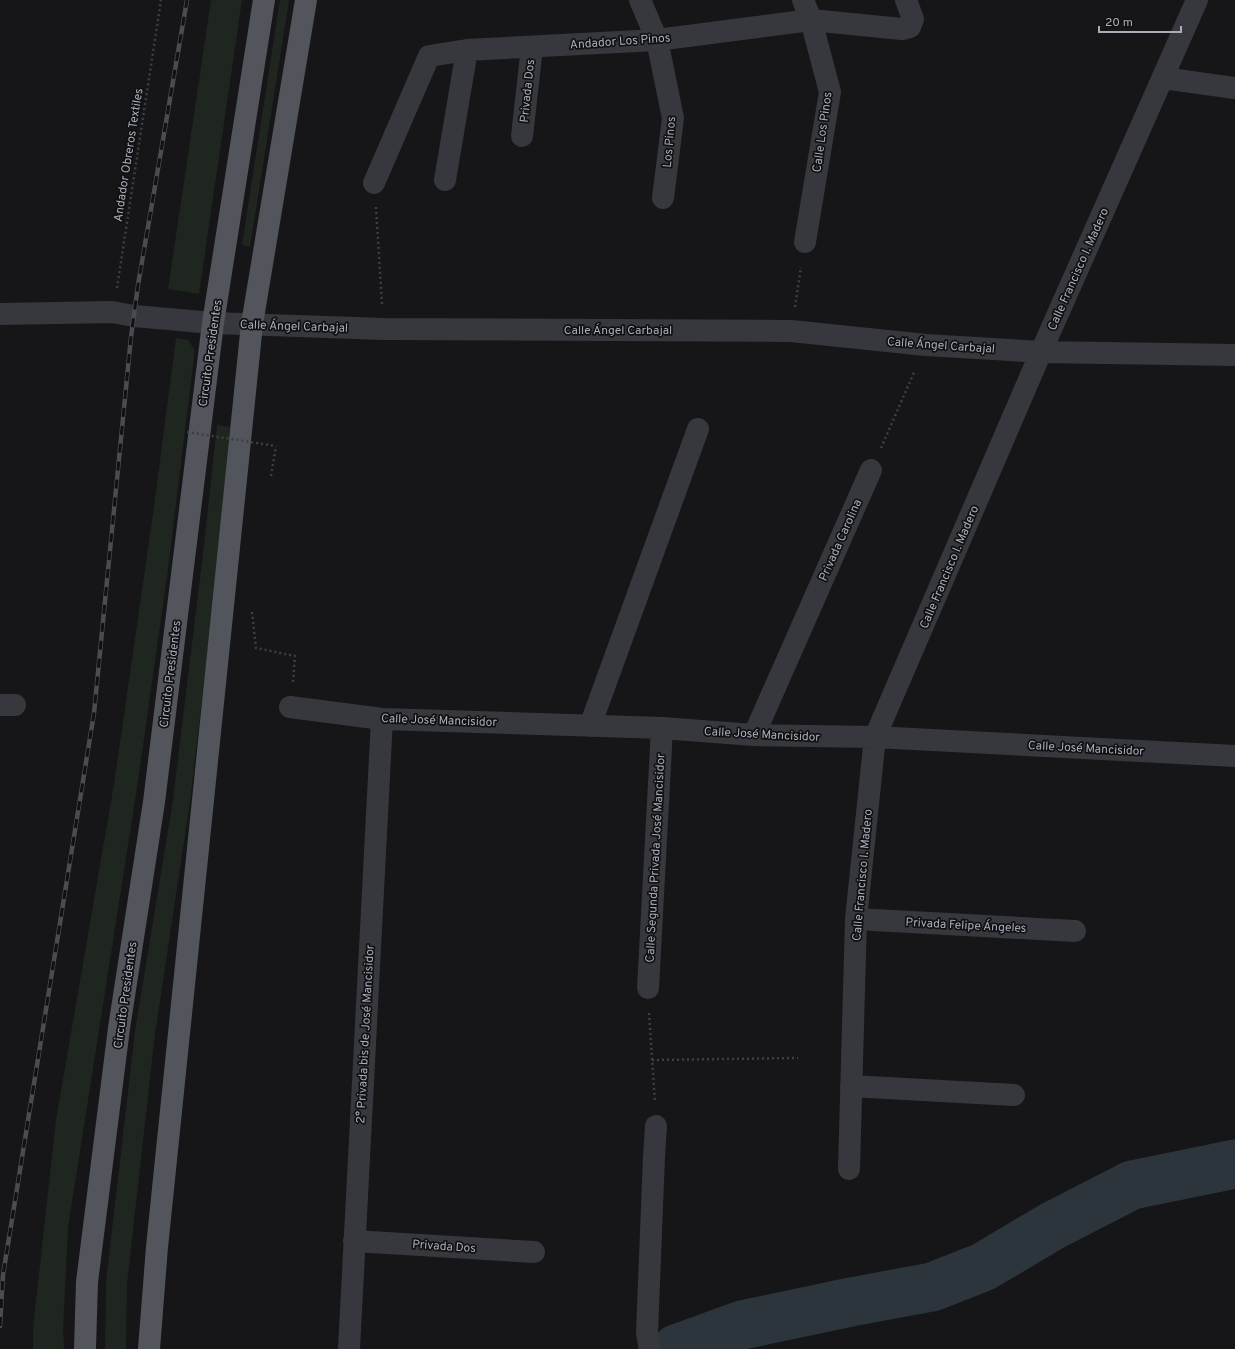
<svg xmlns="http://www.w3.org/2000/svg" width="1235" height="1349" font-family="Overpass,sans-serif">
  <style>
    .green { fill: #1e261f }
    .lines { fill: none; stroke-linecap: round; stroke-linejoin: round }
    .river { stroke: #2c353c; stroke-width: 49 }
    .path { stroke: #3d3f44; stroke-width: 2.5; stroke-dasharray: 2 3; stroke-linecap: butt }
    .street { stroke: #37383d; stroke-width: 22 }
    .primary { stroke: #53555c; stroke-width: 22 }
    .rail-casing { stroke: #4a4c52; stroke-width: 4.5 }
    .rail { stroke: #111113; stroke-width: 3; stroke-dasharray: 9; stroke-linecap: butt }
    .path-bridge { stroke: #3d3f44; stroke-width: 2.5; stroke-dasharray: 2 3; stroke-linecap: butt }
    .labels { text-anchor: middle; stroke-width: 3.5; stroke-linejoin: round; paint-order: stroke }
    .street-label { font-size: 12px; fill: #a8adb8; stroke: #111113 }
  </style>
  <rect width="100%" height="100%" fill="#161618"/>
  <path class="green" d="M211 0H242L199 294 168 289Z
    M280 0H289L250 247 242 245Z
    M176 338 188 340 194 349V358L167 577 137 788 68 1228 63 1330 64 1349H33V1328L56 1120 114 784 153 514Z
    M217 425 230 427 220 545 190 802 155 1034 127 1284 126 1349H105L106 1282 135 1031 173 800 204 545Z"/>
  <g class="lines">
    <path class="river" d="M676 1349 742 1325 851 1302 932 1287 983 1267 1054 1225 1132 1185 1235 1164"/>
    <path class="path" d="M376 207 382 304
      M117 288 161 0
      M795 307 801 267
      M881 448 915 370
      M271 476 276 446
      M252 612 256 648 295 656 293 682
      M649 1013 655 1102
      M652 1060 798 1058"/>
    <path class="street" d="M640 0 657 40 673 118 663 198
      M803 0 811 20 830 92 805 242
      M1163 78 1235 88
      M522 136 532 47
      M445 180 467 50
      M374 183 429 56 467 50 657 40 811 20 902 29 910 27 913 19 906 0
      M0 314 112 312 134 316 213 323 384 329 791 331 926 345 1041 352 1235 355
      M0 705H15
      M290 707 382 719 662 728 754 735 875 737 1235 756
      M590 726 698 429
      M754 735 871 470
      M856 919 1075 931
      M648 988 662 728
      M851 1086 1014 1095
      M849 1169 856 919 875 737 1041 352 1197 0
      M354 1241 534 1252
      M349 1349 382 719
      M650 1349 647 1333 654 1157 656 1126"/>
    <path class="primary" d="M85 1349 87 1282 119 1028 154 802 213 323 264 0
      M149 1349 157 1247 252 324 306 0"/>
    <defs>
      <path id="rail" d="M0 1326 3 1275 94 713 131 337 138 285 187 0"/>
    </defs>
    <use href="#rail" class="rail-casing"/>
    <use href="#rail" class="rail"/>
    <path class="path-bridge" d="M187 432 276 446"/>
  </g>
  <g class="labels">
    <g class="street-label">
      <text transform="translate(620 41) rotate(-4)" y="4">Andador Los Pinos</text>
      <text transform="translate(527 91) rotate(-84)" y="4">Privada Dos</text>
      <text transform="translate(822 132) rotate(-82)" y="4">Calle Los Pinos</text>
      <text transform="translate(669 142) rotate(-85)" y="4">Los Pinos</text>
      <text transform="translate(128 155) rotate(-81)" y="4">Andador Obreros Textiles</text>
      <text transform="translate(1078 269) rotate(-66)" y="4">Calle Francisco I. Madero</text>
      <text transform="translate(294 326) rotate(2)" y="4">Calle Ángel Carbajal</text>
      <text x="618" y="334">Calle Ángel Carbajal</text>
      <text transform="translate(941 345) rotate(4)" y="4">Calle Ángel Carbajal</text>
      <text transform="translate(210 353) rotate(-82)" y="4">Circuito Presidentes</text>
      <text transform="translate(840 540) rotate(-66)" y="4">Privada Carolina</text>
      <text transform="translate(949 567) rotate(-67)" y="4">Calle Francisco I. Madero</text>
      <text transform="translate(170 674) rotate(-83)" y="4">Circuito Presidentes</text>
      <text transform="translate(439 720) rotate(2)" y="4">Calle José Mancisidor</text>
      <text transform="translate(762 734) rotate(3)" y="4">Calle José Mancisidor</text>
      <text transform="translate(1086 748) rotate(3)" y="4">Calle José Mancisidor</text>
      <text transform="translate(655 858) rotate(-87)" y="4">Calle Segunda Privada José Mancisidor</text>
      <text transform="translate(862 875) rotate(-85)" y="4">Calle Francisco I. Madero</text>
      <text transform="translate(966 925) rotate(3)" y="4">Privada Felipe Ángeles</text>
      <text transform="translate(125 995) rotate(-82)" y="4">Circuito Presidentes</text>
      <text transform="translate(365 1034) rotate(-87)" y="4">2° Privada bis de José Mancisidor</text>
      <text transform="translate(444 1246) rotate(4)" y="4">Privada Dos</text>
    </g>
  </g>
  <path d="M1099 26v6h82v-6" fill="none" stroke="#a8adb8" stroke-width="2"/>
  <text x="1105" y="26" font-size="12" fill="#a8adb8" stroke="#111113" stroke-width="3" paint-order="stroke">20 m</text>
</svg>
